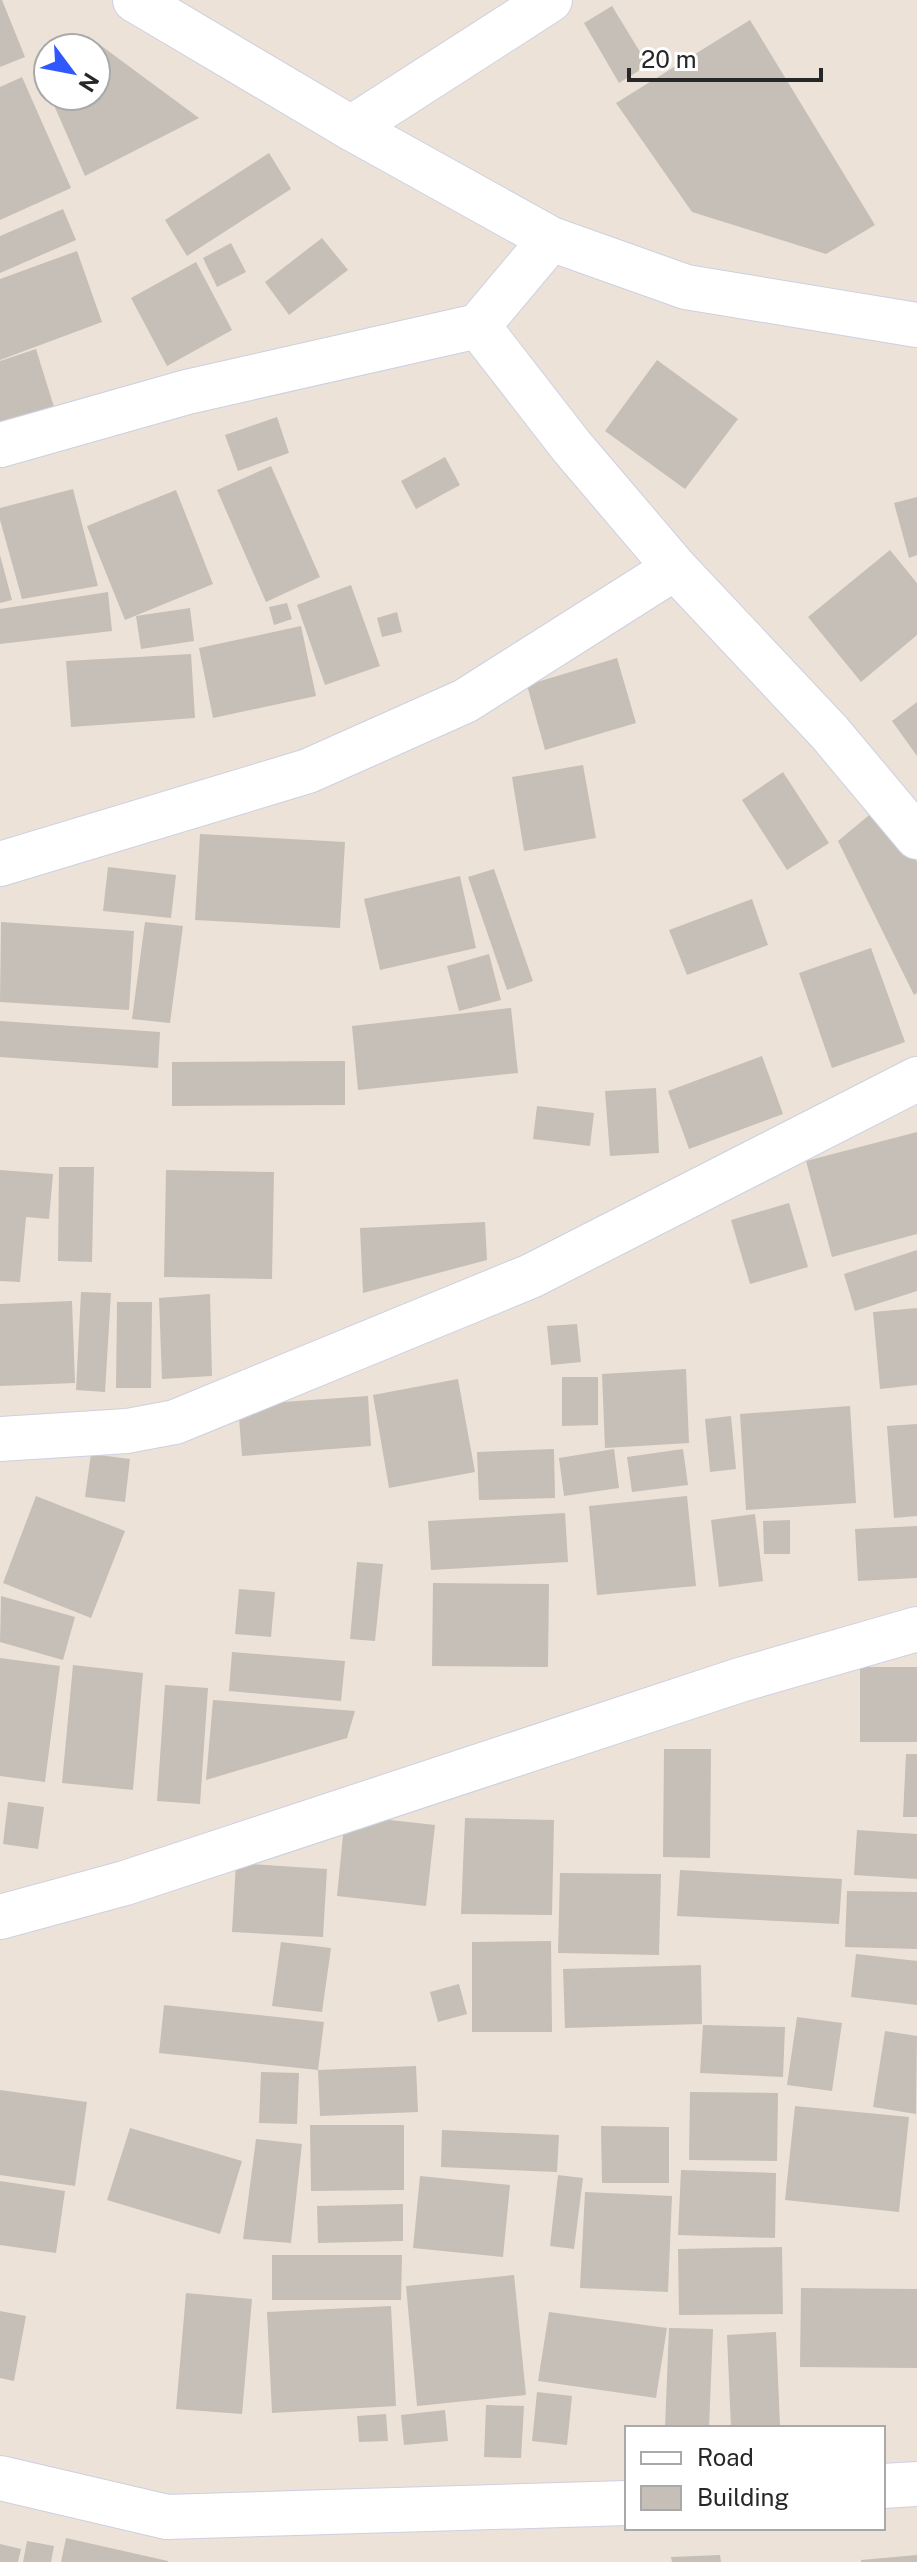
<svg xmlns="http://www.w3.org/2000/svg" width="917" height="2562" font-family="'Public Sans',sans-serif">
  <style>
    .building { fill: #c6bfb7 }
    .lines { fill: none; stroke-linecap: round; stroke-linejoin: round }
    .street-casing { stroke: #ccd0e2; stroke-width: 46 }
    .secondary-casing { stroke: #ccd0e2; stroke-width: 46 }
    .street { stroke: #fff; stroke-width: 44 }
    .secondary { stroke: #fff; stroke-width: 44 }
  </style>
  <rect width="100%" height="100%" fill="#ece2d7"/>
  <path class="building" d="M0 0H2L25 57 0 67Z
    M612 6 648 65 619 83 584 23Z
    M750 20 875 225 826 254 692 212 616 103Z
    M88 36 199 118 85 176 50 96H96V48H63Z
    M48 55V93L34 61Z
    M22 77 71 188 0 220V87Z
    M269 153 291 189 187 256 165 220Z
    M63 209 76 240 0 273V236Z
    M322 238 348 270 289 315 265 282Z
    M231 243 246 272 217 287 203 258Z
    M77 251 102 322 0 360V279Z
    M196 262 232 330 167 366 131 298Z
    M36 349 54 407 0 423V361Z
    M657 360 738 419 685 489 605 431Z
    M277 417 289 453 238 471 225 435Z
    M445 457 460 485 416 509 401 481Z
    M271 466 320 577 266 602 217 490Z
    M73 489 98 586 22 599 0 520V508Z
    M176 490 213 584 125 620 87 526Z
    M917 497V555L909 558 894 503Z
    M890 550 917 583V635L861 682 808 617Z
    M0 555 12 600 0 603Z
    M351 585 380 666 325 685 297 605Z
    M108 592 112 631 0 644V609Z
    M287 603 292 619 274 625 269 607Z
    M190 608 194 641 141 649 136 616Z
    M397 612 402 632 382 637 377 618Z
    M301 626 316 696 213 718 199 648Z
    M191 654 195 718 71 727 66 661Z
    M617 658 636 723 545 750 527 685Z
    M917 702V756L892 721Z
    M583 765 596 838 524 851 512 777Z
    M783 772 829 843 787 870 742 800Z
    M874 811 917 862V993L914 995 838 841Z
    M200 834 345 842 340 928 195 920Z
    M108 867 176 875 171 918 103 911Z
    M494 869 533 981 507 990 468 877Z
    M460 876 476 948 380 970 364 899Z
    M752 899 768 945 687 975 669 930Z
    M1 922 134 931 129 1010 0 1002Z
    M145 922 183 926 170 1023 132 1019Z
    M871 948 905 1042 832 1068 799 973Z
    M489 954 501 1000 459 1011 447 966Z
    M511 1008 518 1073 358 1090 352 1026Z
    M0 1021 160 1032 158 1068 0 1057Z
    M762 1056 783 1114 689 1149 668 1091Z
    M345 1061V1105L172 1106V1062Z
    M656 1088 659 1153 610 1156 605 1091Z
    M537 1106 594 1113 590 1146 533 1139Z
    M917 1132V1234L832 1257 806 1161Z
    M59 1167H94L92 1262 58 1261Z
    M0 1170 53 1174 49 1219 26 1217 20 1282 0 1281Z
    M166 1170 274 1172 272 1279 164 1277Z
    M789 1203 808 1267 750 1284 731 1220Z
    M485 1222 487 1260 363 1293 360 1228Z
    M917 1250V1291L855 1311 844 1274Z
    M81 1292 111 1293 105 1392 76 1390Z
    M210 1294 212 1376 162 1379 159 1298Z
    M72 1301 75 1383 0 1386V1304Z
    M117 1302H152L151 1388H116Z
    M917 1308V1385L880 1389 873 1312Z
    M577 1324 581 1362 551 1365 547 1326Z
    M686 1369 689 1443 605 1448 602 1374Z
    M562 1377H598V1425L562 1426Z
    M458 1379 475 1472 389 1488 373 1395Z
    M368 1396 371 1446 242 1456 238 1405Z
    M850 1406 856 1503 746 1510 740 1414Z
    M731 1416 736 1469 710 1472 705 1419Z
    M917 1424V1516L894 1518 887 1426Z
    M554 1449 555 1498 479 1500 477 1452Z
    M614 1449 619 1488 564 1496 559 1458Z
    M683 1449 688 1485 632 1492 627 1457Z
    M91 1454 130 1459 125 1502 85 1497Z
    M36 1496 125 1531 91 1618 3 1583Z
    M687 1496 696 1586 597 1595 589 1506Z
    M565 1513 568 1562 431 1570 428 1521Z
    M755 1514 763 1581 719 1587 711 1520Z
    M790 1520V1554H764L763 1521Z
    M917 1526V1578L858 1581 855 1529Z
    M357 1562 383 1564 375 1641 350 1639Z
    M433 1583 549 1584 548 1667 432 1666Z
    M239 1589 275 1592 271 1637 235 1634Z
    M1 1596 75 1617 63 1660 0 1642Z
    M232 1652 345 1661 341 1701 229 1691Z
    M0 1658 60 1666 45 1782 0 1776Z
    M73 1665 143 1673 133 1790 62 1783Z
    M860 1667H917V1742H860Z
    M165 1685 208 1688 200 1804 157 1801Z
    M213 1700 355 1711 347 1738 206 1780Z
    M664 1749H711L710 1858 663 1857Z
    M906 1754H917V1817H903Z
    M8 1802 44 1807 38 1849 3 1844Z
    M345 1815 435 1825 426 1906 337 1896Z
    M465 1818 554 1820 552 1915 461 1914Z
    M857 1830 917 1834V1879L854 1875Z
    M236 1863 327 1869 323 1937 232 1932Z
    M680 1870 842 1879 839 1924 677 1916Z
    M560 1873 661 1874 659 1955 558 1953Z
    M847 1891 917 1892V1949L845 1947Z
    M551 1941 552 2032H472V1942Z
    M281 1942 331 1948 322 2012 272 2006Z
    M856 1954 917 1961V2005L851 1997Z
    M701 1965 702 2024 565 2028 563 1969Z
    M459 1984 467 2014 438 2022 430 1992Z
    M164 2005 324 2022 318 2070 159 2053Z
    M797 2017 842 2023 832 2091 787 2085Z
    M703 2025 785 2027 783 2077 700 2073Z
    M885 2031 917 2036 916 2114 873 2107Z
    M416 2066 418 2112 320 2116 318 2070Z
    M261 2072 299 2073 297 2124 259 2123Z
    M0 2090 87 2102 75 2186 0 2175Z
    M690 2092 778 2093 777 2161 689 2160Z
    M795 2106 909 2117 899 2212 785 2200Z
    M310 2125H404V2190L311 2191Z
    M601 2126 669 2127V2183H602Z
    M130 2128 242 2161 220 2234 107 2200Z
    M442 2130 559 2135 557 2172 441 2167Z
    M256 2139 302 2144 291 2243 243 2239Z
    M681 2170 776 2173 775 2238 678 2235Z
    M558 2175 583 2178 574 2249 550 2246Z
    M420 2176 510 2185 503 2257 413 2248Z
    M0 2181 65 2191 56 2253 0 2245Z
    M585 2192 672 2196 668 2292 580 2288Z
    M403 2204V2241L318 2243 317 2206Z
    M782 2247 783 2314 679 2315 678 2249Z
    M272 2255H402L401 2300H272Z
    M514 2275 526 2395 417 2406 406 2286Z
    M801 2288 917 2289V2368L800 2367Z
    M186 2293 252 2299 242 2414 176 2409Z
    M391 2306 396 2406 272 2413 267 2312Z
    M0 2311 26 2316 14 2381 0 2378Z
    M549 2312 667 2328 656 2398 538 2381Z
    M669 2328 713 2329 709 2428H665Z
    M776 2332 780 2426 731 2428 727 2335Z
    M537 2392 572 2396 567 2445 532 2441Z
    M486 2405 524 2406 521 2458 484 2457Z
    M445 2410 448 2441 404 2445 401 2415Z
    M386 2414 388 2441 359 2442 357 2416Z
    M66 2538 168 2561V2562H61Z
    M27 2541 54 2546 51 2562H23Z
    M0 2544 21 2549 18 2562H0Z
    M720 2555 721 2562H672L671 2557Z
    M917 2555V2562H861V2560Z"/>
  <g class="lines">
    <defs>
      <path id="street" d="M351 128 550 0
        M478 326 572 447 675 568 830 733 917 837
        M0 445 187 392 478 326 551 239
        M0 864 308 771 465 701 675 568
        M0 1439 127 1431 175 1422 531 1276 917 1079
        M0 1917 125 1883 740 1680 917 1629
        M0 2478 167 2517 627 2503
        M883 2486 917 2484"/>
      <path id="secondary" d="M135 0 351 128 551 239 686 287 917 325"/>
    </defs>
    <use href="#street" class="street-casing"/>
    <use href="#secondary" class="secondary-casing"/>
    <use href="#street" class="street"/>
    <use href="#secondary" class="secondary"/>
  </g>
  <rect x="625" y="2426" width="260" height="104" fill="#ffffff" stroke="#a9a9a9" stroke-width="2"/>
  <rect x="641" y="2452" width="40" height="12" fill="#ffffff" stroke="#a9a9a9" stroke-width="2"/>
  <text x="697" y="2466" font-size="24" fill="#272727">Road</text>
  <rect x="641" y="2486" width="40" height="24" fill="#c6bfb7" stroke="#a9a9a9" stroke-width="2"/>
  <text x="697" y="2506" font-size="24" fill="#272727">Building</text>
  <g transform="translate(72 72) rotate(122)"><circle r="38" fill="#ffffff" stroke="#a9a9a9" stroke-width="2"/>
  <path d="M0-6L14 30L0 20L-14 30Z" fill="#3058ff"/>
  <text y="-12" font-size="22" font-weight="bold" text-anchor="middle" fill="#272727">N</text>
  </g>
  <path d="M629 68v12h192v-12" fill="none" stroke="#272727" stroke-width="4"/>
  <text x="641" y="68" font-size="24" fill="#272727" stroke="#ffffff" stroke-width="6" paint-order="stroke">20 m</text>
</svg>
